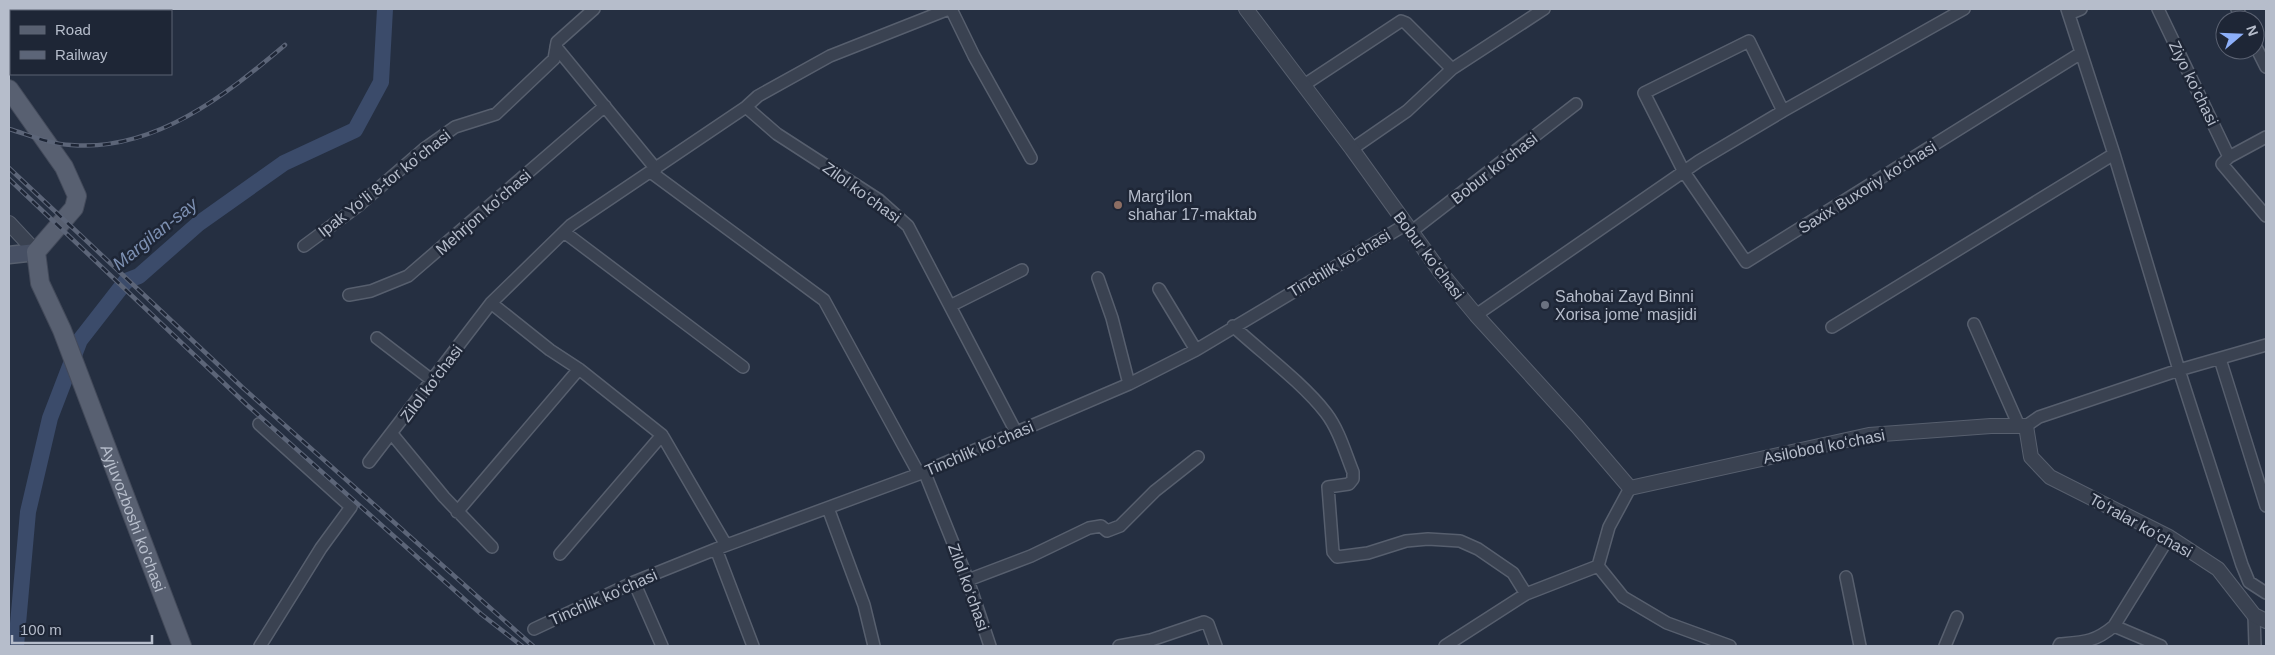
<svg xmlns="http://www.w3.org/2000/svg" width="2275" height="655" font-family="Arial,sans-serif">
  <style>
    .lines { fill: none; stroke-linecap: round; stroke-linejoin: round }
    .river { stroke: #3b4b6a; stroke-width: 16 }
    .minor-casing { stroke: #575f6e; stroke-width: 14 }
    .tertiary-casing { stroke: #575f6e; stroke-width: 16 }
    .secondary-casing { stroke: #575f6e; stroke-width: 19 }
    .primary-casing { stroke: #434a5a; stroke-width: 20 }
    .minor { stroke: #3a4251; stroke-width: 11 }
    .tertiary { stroke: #3a4251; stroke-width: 14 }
    .secondary { stroke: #475064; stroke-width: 16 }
    .primary { stroke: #586071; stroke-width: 18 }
    .rail-casing { stroke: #5c6578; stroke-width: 4.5 }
    .rail { stroke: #1e2636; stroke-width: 2.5; stroke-dasharray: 8; stroke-linecap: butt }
    .education-dot { fill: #8d6e63; stroke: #1e2636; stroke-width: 2 }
    .worship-dot { fill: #6b7280; stroke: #1e2636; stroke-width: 2 }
    .labels { text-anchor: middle; stroke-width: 5; stroke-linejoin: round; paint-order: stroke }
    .street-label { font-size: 16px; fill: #b6bdcb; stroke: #1e2636 }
    .poi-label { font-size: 16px; fill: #b6bdcb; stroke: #1e2636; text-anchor: start }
    .water-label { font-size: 18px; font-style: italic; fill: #7d90b2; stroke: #1e2636 }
  </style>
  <rect width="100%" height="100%" fill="#252f41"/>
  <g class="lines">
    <path class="river" d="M16 646 28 512 50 418 80 340 126 281 139 276 198 224 284 163 355 130 381 82 385 9"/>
    <defs>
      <path id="minor" d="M949 9 953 13 974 56 1031 158
        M2067 9 2114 154 2179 370 2242 565 2249 582 2266 593
        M2158 9 2229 157
        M2237 9 2243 20
        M2069 14 2081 9
        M2255 45 2266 67
        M556 47 656 169
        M1304 85 1401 21 1406 23 1452 69
        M746 107 758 96 830 56 949 9
        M1783 111 1749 41 1644 93 1684 172 1746 262 2081 53
        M2266 137 2229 157 2222 164 2266 216
        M1352 149 1407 111 1452 69 1544 9
        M652 173 824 300 919 474
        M1412 231 1576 104
        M564 232 743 367
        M304 246 358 206 424 149 455 127 496 114 554 59 557 42 594 9
        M1098 278 1112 318 1129 384
        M1159 289 1196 350
        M349 295 371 291 408 276 605 106
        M491 303 550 350 579 369 662 435 726 545
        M950 306 1022 270
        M1476 315 1699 161 1783 111 1964 9
        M1974 324 2019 426
        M1233 326C1261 352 1303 383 1326 413 1339 430 1345 452 1353 472V479L1349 484 1328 487 1333 552 1337 557 1368 553 1406 541 1428 539 1460 541 1478 549 1513 573 1526 594
        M1832 327 2114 154
        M377 338 433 381
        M2220 359 2266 506
        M259 424 351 507 321 548 260 646
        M2026 426 2039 417 2179 370 2266 345
        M392 434 444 497 492 547
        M369 462 491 303 571 225 746 107 777 134 879 200 908 226 1016 432
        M924 471 968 580 990 646
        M828 508 864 605 874 646
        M457 512 579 369
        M716 549 753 646
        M560 554 662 435
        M1598 566 1623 597 1667 623 1730 646
        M1846 577 1860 646
        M968 580 1031 556 1089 528 1101 526 1107 531 1120 526 1155 491 1198 457
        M634 582 662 646
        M2254 615 2255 646
        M2114 626 2161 646
        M534 629 634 582 716 549 919 474 1129 384 1196 350 1405 225
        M1119 646 1151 640 1204 622 1208 624 1216 646
        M1445 646 1526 594 1598 566 1609 527 1630 488
        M1945 646 1957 617
        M2059 646 2060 644C2084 642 2095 642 2114 626L2169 537"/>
      <path id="tertiary" d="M1246 9 1352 149 1442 274 1476 315 1577 426 1630 488 1869 435 1991 426H2026L2031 457 2050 477 2169 537 2218 569 2254 615 2266 621
        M9 223 36 252"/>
      <path id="secondary" d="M9 255 36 252"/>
      <g id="primary">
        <path id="s1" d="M9 89 64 167 77 196 74 208 36 252 40 283 62 330 182 646"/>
      </g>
    </defs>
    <use href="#minor" class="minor-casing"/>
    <use href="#tertiary" class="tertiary-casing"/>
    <use href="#secondary" class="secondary-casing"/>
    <use href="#primary" class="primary-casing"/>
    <use href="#minor" class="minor"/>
    <use href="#tertiary" class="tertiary"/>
    <use href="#secondary" class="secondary"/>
    <use href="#primary" class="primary"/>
    <defs>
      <path id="rail" d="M9 129C29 135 50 144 71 145 154 152 226 95 285 45
        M9 168 242 387 533 646
        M9 179 247 405 481 614 522 646"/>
    </defs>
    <use href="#rail" class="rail-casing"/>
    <use href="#rail" class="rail"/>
  </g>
  <circle class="education-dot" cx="1118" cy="205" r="5"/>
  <circle class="worship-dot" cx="1545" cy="305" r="5"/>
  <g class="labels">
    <g class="street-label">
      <text transform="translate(2194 83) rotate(64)" y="6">Ziyo ko'chasi</text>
      <text transform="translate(1494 168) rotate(-38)" y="6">Bobur ko'chasi</text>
      <text transform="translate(384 183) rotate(-38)" y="6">Ipak Yoʻli 8-tor koʼchasi</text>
      <text transform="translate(1867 187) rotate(-32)" y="6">Saxix Buxoriy ko‘chasi</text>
      <text transform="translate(862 192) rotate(36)" y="6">Zilol ko‘chasi</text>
      <text transform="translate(483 212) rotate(-41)" y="6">Mehrjon koʻchasi</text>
      <text transform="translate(1429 255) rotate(53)" y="6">Bobur koʻchasi</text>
      <text transform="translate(1339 263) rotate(-31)" y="6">Tinchlik koʻchasi</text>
      <text transform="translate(431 383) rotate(-53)" y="6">Zilol ko‘chasi</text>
      <text transform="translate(1824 446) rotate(-11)" y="6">Asilobod koʻchasi</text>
      <text transform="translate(979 448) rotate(-23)" y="6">Tinchlik koʻchasi</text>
      <text dy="6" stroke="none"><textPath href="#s1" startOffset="482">Ayjuvozboshi ko'chasi</textPath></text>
      <text transform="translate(2141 525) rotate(29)" y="6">Toʻralar koʻchasi</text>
      <text transform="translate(969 587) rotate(70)" y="6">Zilol ko‘chasi</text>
      <text transform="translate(603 597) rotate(-24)" y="6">Tinchlik koʻchasi</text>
    </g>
    <g class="poi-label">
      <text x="1128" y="202">Marg'ilon<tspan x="1128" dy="18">shahar 17-maktab</tspan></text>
      <text x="1555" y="302">Sahobai Zayd Binni<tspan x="1555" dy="18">Xorisa jome' masjidi</tspan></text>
    </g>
    <g class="water-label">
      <text transform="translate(155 234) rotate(-39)" y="6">Margilan-say</text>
    </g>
  </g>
  <rect width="2275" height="655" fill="none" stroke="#b6bdcb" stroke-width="20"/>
  <rect x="10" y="10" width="162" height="65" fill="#1e2636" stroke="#5b6272"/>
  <rect x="20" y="26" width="25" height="8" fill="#586071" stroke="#5b6272"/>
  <text x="55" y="35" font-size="15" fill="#b6bdcb">Road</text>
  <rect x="20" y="51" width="25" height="8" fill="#5c6578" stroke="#5b6272"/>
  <text x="55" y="60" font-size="15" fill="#b6bdcb">Railway</text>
  <g transform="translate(2240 35) rotate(71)"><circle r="24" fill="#1e2636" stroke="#5b6272"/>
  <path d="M0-4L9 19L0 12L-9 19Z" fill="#8daff9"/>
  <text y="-8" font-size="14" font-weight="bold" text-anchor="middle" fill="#b6bdcb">N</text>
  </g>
  <path d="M12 635v8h140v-8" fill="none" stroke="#b6bdcb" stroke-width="2.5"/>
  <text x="20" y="635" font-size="15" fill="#b6bdcb" stroke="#1e2636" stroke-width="4" paint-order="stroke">100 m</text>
</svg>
